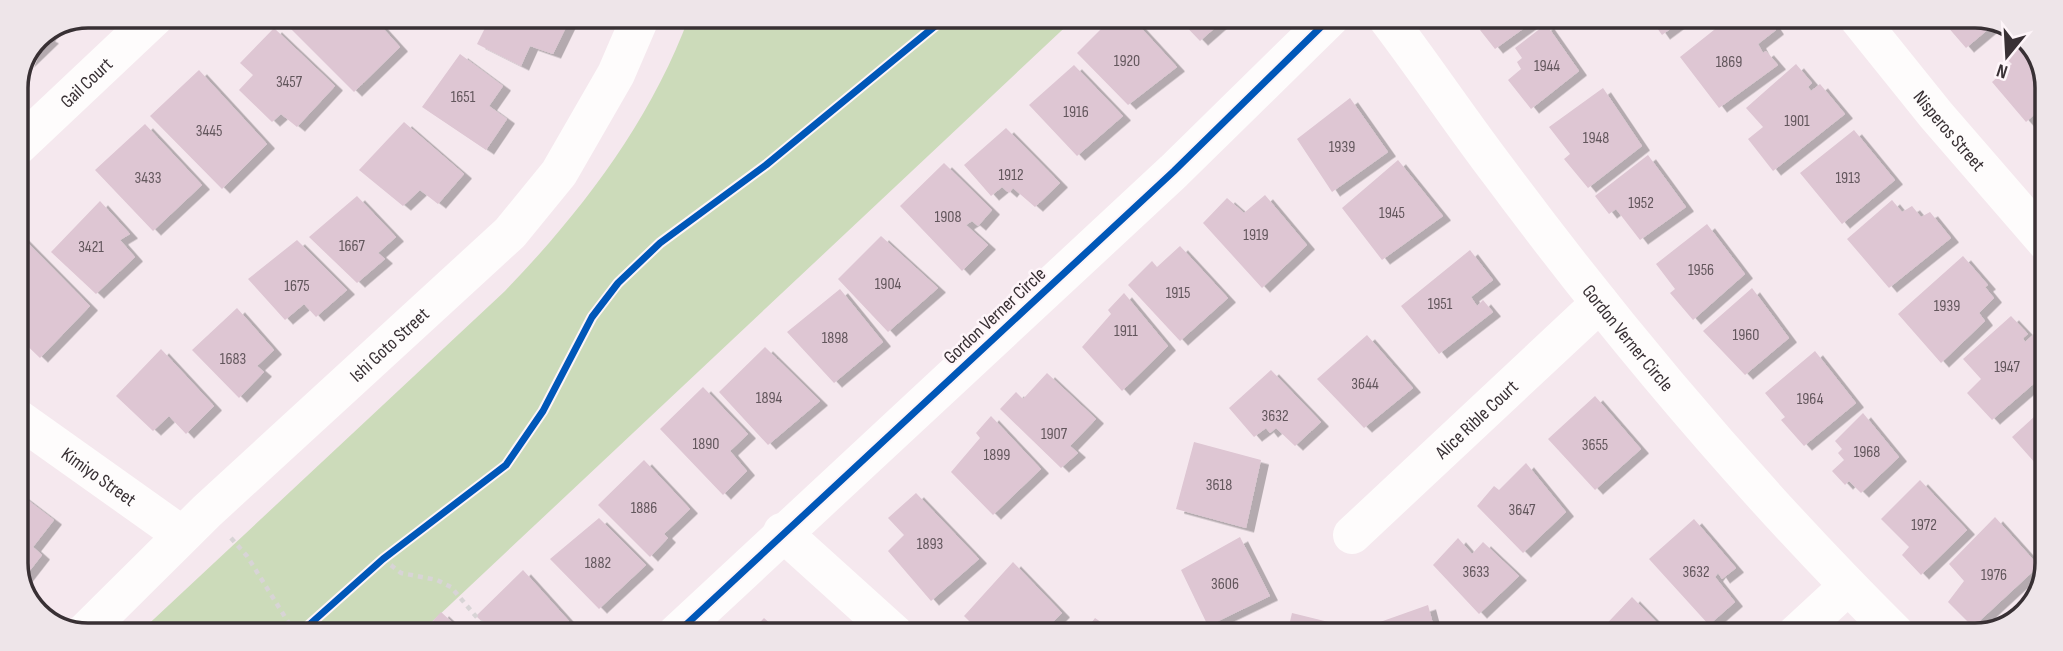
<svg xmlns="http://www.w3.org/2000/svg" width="2063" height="651" font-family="'Sofia Sans Condensed',sans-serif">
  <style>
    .green { fill: #ccdbba }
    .building { fill: #dec6d3; filter: url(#shadow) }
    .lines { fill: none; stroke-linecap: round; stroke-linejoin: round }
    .path { stroke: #d8d4d6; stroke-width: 4.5; stroke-dasharray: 5 5; stroke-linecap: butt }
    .street { stroke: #fefcfc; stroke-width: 38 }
    .cycleway-casing { stroke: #fef5f9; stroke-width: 11 }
    .cycleway { stroke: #0057b8; stroke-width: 7 }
    .labels { text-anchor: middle; stroke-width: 5; stroke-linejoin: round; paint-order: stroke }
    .number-label { font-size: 16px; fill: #62565c }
    .street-label { font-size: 19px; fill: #383034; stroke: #fef5f9 }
    .rim { fill: none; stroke: #383034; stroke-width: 3.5 }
  </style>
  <defs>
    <filter id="shadow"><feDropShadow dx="8" dy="4.5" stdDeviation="0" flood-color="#0004"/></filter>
  </defs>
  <rect width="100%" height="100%" fill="#f5e8ee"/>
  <path class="green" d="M689 17H1076L420 633H139L505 291C582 211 650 122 689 17Z"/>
  <path class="building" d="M305 16H372L400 47 354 92 291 29Z
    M491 16H565L570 19 553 54 530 46 521 66 477 44Z
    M1113 17H1131L1177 67 1128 105 1077 53Z
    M1177 17H1224L1225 19 1200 41Z
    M1485 18H1538L1495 49 1480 30 1489 23Z
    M1650 18H1685L1662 35Z
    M1729 18H1768L1776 30 1758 44 1763 53 1766 51 1778 65 1719 108 1680 57Z
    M1940 18H1994L1998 21 1966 48Z
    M1546 24 1579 71 1531 109 1508 80 1521 69 1517 62 1522 58 1515 48Z
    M274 28 335 86 297 127 281 114 272 122 239 90 253 75 240 63Z
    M53 30 47 37 51 39 26 63 37 36Z
    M2023 36 2030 40 2047 82V103L2026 122 1992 82 2012 64 2003 56Z
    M460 54 503 86 489 106 507 119 486 150 422 107Z
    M1796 64 1812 83 1808 87 1811 91 1820 84 1845 114 1773 171 1748 139 1763 127 1746 108Z
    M1074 65 1123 116 1077 156 1029 105Z
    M199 70 267 144 222 189 150 116Z
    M1603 88 1642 146 1588 188 1564 159 1570 154 1549 127Z
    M1350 98 1388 152 1332 192 1297 139Z
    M404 122 464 174 438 204 420 190 403 206 359 170Z
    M145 124 202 185 153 231 95 170Z
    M1006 128 1060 183 1035 207 1013 188 1009 193 1002 187 991 196 964 165Z
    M1854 130 1895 180 1842 224 1800 173Z
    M2047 131V145L2039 137Z
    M1648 155 1686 207 1640 240 1616 209 1609 214 1595 196Z
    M1398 160 1443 216 1382 260 1342 208Z
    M944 163 992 210 978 226 972 221 966 225 988 245 962 271 900 206Z
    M1265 195 1307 245 1262 288 1203 223 1227 198 1244 213Z
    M357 196 396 237 378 253 385 259 357 283 309 237Z
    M1892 200 1902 212 1912 206 1921 217 1930 212 1951 238 1889 288 1847 239Z
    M100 201 130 234 120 240 135 257 96 294 51 252Z
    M1707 224 1745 274 1693 320 1670 293 1675 289 1656 264Z
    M21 236 90 306 40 358 16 335V241Z
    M881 236 938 288 888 332 838 279Z
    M297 240 347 290 316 317 304 304 285 320 248 279Z
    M1180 246 1228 298 1180 341 1128 285 1152 261 1157 267Z
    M1470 250 1493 280 1471 297 1477 306 1483 300 1493 312 1439 354 1401 306Z
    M1963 256 1988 285 1985 287 1994 298 1979 313 1985 321 1941 363 1898 314Z
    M1752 288 1789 338 1745 375 1703 331Z
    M840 289 883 342 834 383 787 332Z
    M1124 293 1168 346 1122 391 1082 347 1111 314 1108 310Z
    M237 308 274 350 257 366 264 372 239 398 192 350Z
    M2011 316 2028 334 2023 338 2025 342 2035 333 2046 346V373L1992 420 1967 393 1981 379 1963 359Z
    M1367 335 1413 388 1364 428 1317 379Z
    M765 347 820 401 768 445 719 392Z
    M161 349 214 406 186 434 169 416 153 431 116 396Z
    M1815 351 1856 403 1804 446 1781 420 1785 417 1765 393Z
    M1271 370 1321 422 1295 446 1276 428 1270 433 1266 428 1254 437 1229 408Z
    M1047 373 1096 419 1070 446 1078 453 1061 468 1000 409 1016 392 1023 399Z
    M703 387 748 434 730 451 747 471 723 495 660 429Z
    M1595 396 1641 449 1595 490 1548 439Z
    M2046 406 2045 423V474L2012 437Z
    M1863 413 1899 457 1861 493 1849 481 1845 485 1832 471 1844 460 1838 453 1842 449 1835 441Z
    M991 416 1041 469 993 515 951 472 980 438 976 433Z
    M1194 442 1261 460 1246 528 1176 509Z
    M644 460 690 509 664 534 668 538 650 557 598 505Z
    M1526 463 1566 512 1523 553 1477 506 1494 486 1499 490Z
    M1920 480 1967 530 1921 575 1902 555 1909 547 1881 519Z
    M16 491 54 520 33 547 42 555 21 582 16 569Z
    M916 493 979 559 931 601 888 551 904 535 888 518Z
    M1995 517 2039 566 1973 627 1948 602 1964 581 1949 564Z
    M599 518 646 565 599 609 550 559Z
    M1694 519 1736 568 1722 579 1718 573 1715 577 1735 602 1709 625 1649 559Z
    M1240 537 1270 596 1208 626 1181 570Z
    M1458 538 1472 554 1483 542 1519 576 1479 614 1433 565Z
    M1013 562 1062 613 1041 634H982L964 616Z
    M523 570 569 621 557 633H494L476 616Z
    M1632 597 1669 635H1596Z
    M1428 605 1436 635 1368 634 1366 627Z
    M441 612 464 633H422Z
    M1292 613 1357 629 1356 634H1287Z
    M764 618 782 634H749Z
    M1095 618 1118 634H1083Z"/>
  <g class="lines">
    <path class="path" d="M231 538 247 556 295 633
      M383 559 401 573 437 580 451 587 490 633"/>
    <g class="street">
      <path id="s1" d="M1386 17C1425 68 1460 121 1499 172 1620 335 1753 492 1897 635"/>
      <path id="s2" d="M1858 18 1936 115 2046 242"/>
      <path id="s3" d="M16 148 156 16"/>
      <path id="s4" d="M16 417 182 535"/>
      <path d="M782 532 895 634"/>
      <path id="s5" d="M1352 535 1600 303"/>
      <path id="s6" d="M84 633 207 511 510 233 559 173 616 74 641 16"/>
      <path d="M676 634 1174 171 1331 17"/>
      <path d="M1795 635 1848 586"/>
    </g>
    <defs>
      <path id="cycleway" d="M300 633 383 559 506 465 543 411 592 317 618 283 660 243 766 165 946 17
        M676 634 1174 171 1331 17"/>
    </defs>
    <use href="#cycleway" class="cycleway-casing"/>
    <use href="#cycleway" class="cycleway"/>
  </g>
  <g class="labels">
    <g class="number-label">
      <text x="1127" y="66">1920</text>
      <text x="1729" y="67">1869</text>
      <text x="1547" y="71">1944</text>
      <text x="289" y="87">3457</text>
      <text x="463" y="102">1651</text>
      <text x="1076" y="117">1916</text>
      <text x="1797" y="126">1901</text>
      <text x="209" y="136">3445</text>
      <text x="1596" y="143">1948</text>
      <text x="1342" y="152">1939</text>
      <text x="1011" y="180">1912</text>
      <text x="148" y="183">3433</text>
      <text x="1848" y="183">1913</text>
      <text x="1641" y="208">1952</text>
      <text x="1392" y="218">1945</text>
      <text x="948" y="222">1908</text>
      <text x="1256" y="240">1919</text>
      <text x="352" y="251">1667</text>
      <text x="91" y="252">3421</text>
      <text x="1701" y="275">1956</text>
      <text x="888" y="289">1904</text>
      <text x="297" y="291">1675</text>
      <text x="1178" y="298">1915</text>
      <text x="1440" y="309">1951</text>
      <text x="1947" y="311">1939</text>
      <text x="1126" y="336">1911</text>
      <text x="1746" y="340">1960</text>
      <text x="835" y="343">1898</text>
      <text x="233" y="364">1683</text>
      <text x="2007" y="372">1947</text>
      <text x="1365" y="389">3644</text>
      <text x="769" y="403">1894</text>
      <text x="1810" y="404">1964</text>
      <text x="1275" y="421">3632</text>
      <text x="1054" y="439">1907</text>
      <text x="706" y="449">1890</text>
      <text x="1595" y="450">3655</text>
      <text x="1867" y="457">1968</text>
      <text x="997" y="460">1899</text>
      <text x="1219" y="490">3618</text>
      <text x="644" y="513">1886</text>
      <text x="1522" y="515">3647</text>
      <text x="1924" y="530">1972</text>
      <text x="930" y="549">1893</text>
      <text x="598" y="568">1882</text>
      <text x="1476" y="577">3633</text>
      <text x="1696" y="577">3632</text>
      <text x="1994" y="580">1976</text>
      <text x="1225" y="589">3606</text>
    </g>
    <g class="street-label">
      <text dy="7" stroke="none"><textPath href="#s3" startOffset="96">Gail Court</textPath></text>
      <text dy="7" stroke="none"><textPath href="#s2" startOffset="145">Nisperos Street</textPath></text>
      <text transform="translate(994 315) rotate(-43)" y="7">Gordon Verner Circle</text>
      <text dy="7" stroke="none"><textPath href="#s1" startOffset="402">Gordon Verner Circle</textPath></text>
      <text dy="7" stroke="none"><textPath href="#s6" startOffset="420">Ishi Goto Street</textPath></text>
      <text dy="7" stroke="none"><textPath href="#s5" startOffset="170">Alice Rible Court</textPath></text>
      <text dy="7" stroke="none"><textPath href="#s4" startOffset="102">Kimiyo Street</textPath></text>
    </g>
  </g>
  <path d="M0 0H2063V651H0ZM88 28H1975A60 60 0 0 1 2035 88V563A60 60 0 0 1 1975 623H88A60 60 0 0 1 28 563V88A60 60 0 0 1 88 28Z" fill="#eee5e9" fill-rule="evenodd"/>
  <path class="rim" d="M88 28H1975A60 60 0 0 1 2035 88V563A60 60 0 0 1 1975 623H88A60 60 0 0 1 28 563V88A60 60 0 0 1 88 28Z"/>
  <g transform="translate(2007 56) rotate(198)" stroke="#fef5f9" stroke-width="5" paint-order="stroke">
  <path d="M0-5L12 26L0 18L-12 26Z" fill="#383034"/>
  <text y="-10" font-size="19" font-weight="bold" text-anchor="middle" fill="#383034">N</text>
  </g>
</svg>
